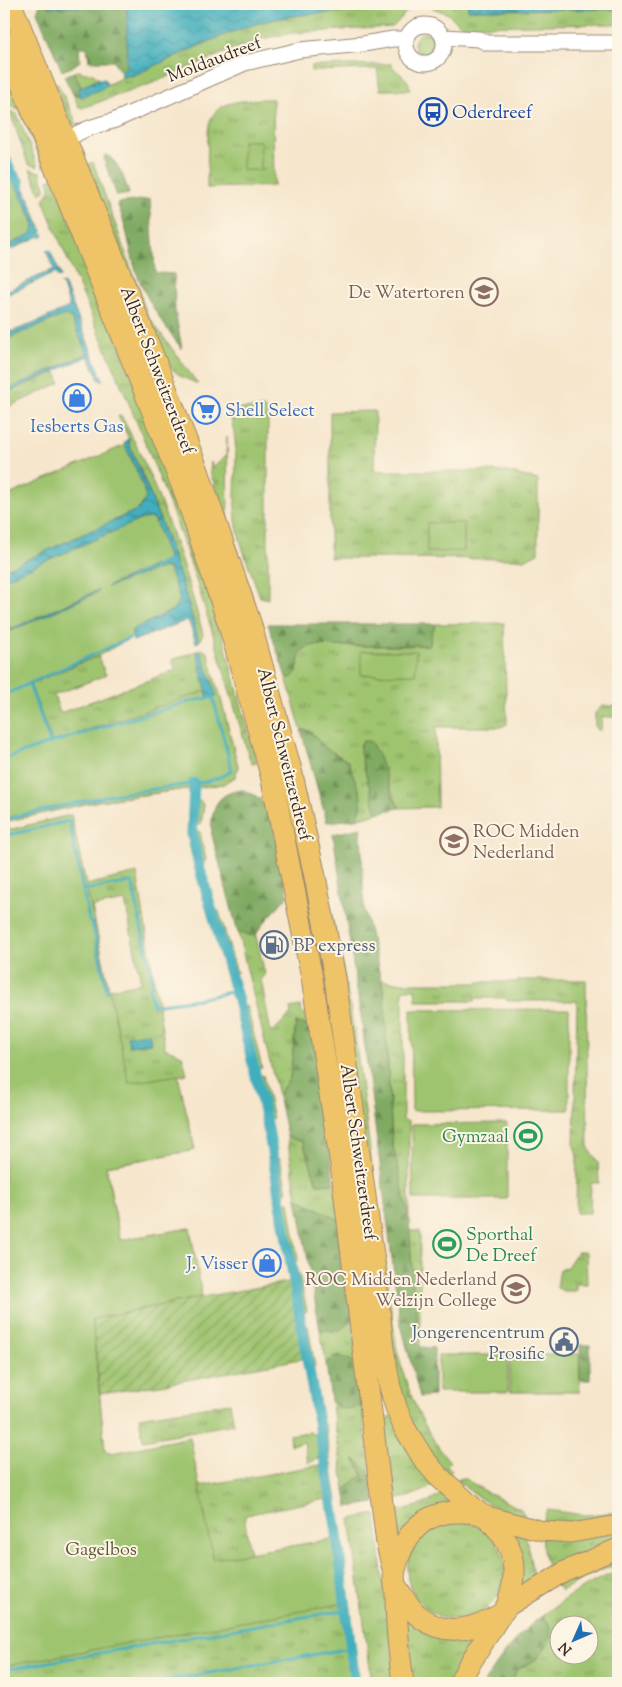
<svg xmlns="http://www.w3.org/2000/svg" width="622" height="1687" font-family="'Sorts Mill Goudy',serif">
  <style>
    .grass { fill: url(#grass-tufts); stroke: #6d7746; fill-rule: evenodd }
    .forest { fill: url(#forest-firs); stroke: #5d6a40 }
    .park { fill: #9fc46f; stroke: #6d7746 }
    .garden { fill: url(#garden-furrows); stroke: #6d7746 }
    .water { fill: url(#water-waves); stroke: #3e6c6e }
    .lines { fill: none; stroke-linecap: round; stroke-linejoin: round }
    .stream { stroke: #40aebd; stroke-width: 3 }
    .canal { stroke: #40aebd; stroke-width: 11 }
    .minor-casing { stroke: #988875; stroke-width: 17 }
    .major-casing { stroke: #988875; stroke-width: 21 }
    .highway-casing { stroke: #988875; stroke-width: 23 }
    .minor { stroke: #fff; stroke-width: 15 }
    .major { stroke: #efc469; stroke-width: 19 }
    .highway { stroke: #efc469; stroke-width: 21 }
    .labels { text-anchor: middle; stroke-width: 4; stroke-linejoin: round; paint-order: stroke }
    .street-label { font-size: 18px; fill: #3b2a1e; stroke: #fcf5e5 }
    .transit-label { font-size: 18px; fill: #164399; stroke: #fcf5e5; text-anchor: start }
    .education-label { font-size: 18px; fill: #785e54; stroke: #fcf5e5; text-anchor: end }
    .shop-label { font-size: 18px; fill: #366cbe; stroke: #fcf5e5; text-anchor: start }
    .service-label { font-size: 18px; fill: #4e5e75; stroke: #fcf5e5; text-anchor: start }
    .leisure-label { font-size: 18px; fill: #27864d; stroke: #fcf5e5; text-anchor: end }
    .park-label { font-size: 18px; fill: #595836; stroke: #fcf5e5 }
  </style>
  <defs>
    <pattern id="grass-tufts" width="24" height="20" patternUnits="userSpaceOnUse" patternTransform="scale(1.25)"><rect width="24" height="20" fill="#9fc46f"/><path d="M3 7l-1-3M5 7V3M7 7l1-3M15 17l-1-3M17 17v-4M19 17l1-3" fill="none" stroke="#839f5b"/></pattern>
    <pattern id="forest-firs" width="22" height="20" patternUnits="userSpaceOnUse" patternTransform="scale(1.25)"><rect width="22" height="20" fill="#7faa62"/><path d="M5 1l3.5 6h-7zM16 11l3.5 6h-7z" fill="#698b50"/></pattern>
    <pattern id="garden-furrows" width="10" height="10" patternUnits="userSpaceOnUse" patternTransform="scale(1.25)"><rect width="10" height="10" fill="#9fc46f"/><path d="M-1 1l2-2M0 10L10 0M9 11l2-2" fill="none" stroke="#839f5b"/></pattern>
    <pattern id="water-waves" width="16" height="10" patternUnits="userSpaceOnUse" patternTransform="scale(1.25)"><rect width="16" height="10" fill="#40aebd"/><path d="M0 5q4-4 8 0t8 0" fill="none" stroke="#378e99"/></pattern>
  </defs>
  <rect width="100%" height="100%" fill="#fcf5e5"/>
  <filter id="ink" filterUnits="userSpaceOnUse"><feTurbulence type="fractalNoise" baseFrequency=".02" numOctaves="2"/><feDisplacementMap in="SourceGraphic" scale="10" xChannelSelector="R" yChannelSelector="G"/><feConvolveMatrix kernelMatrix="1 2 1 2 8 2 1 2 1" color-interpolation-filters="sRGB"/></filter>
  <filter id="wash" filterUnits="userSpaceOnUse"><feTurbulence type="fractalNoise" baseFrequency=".0096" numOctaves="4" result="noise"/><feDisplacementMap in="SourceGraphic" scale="20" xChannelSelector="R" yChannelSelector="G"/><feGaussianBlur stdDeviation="1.12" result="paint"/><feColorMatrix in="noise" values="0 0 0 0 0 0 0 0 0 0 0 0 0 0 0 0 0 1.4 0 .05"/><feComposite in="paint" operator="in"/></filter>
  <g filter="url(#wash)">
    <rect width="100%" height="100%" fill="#f6e6cc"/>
    <path class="grass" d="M404 4H410V8L393 27 292 33 262 39 233 49 153 83 82 108 79 107 73 94 82 97 125 76H132C174 58 215 36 259 23 306 10 355 12 404 11Z
      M432 4H468V10L618 9V24L462 26 448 14 433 8Z
      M414 44a11 11 0 1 1 22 0a11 11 0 1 1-22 0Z
      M4 55 45 170 43 167 20 110 8 104 4 96Z
      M391 64C398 76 410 76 410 90H380L377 69 311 71V66Z
      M79 71 84 73H92L99 79 81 87 74 72Z
      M57 82 77 124 76 125 70 123 54 85Z
      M263 99H273L274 186 207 188 208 132C211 99 238 102 263 99Z
      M11 111 17 114 38 167 28 164 10 112Z
      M93 162 148 316 198 384 182 377 168 366 142 312 88 164Z
      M30 169 40 172 45 187V191L40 194Z
      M53 178 162 454 213 599 257 763 252 764 249 757C225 675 202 592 172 511 133 407 86 306 44 203V199C50 192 52 189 48 180Z
      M56 372 60 383 4 409V394Z
      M264 408 268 415V599L260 597C252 573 239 545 236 520 232 484 242 449 229 414L231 409Z
      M375 411 374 471H487L507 472 538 480V553L526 559 330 558V412Z
      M118 416 122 417C158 485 183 561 203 634L199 642C182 574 157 508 129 443V439Z
      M227 437 228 520 270 657 339 947 354 1030 396 1345C406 1389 421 1427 450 1462L447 1465 452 1471 448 1475 417 1437 397 1387 355 1084 220 502 210 472 211 462 213 468 226 455Z
      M142 519 24 685 52 742 30 684 98 656 106 675 54 695 60 713 176 670 172 660 202 649 208 653 238 766 235 777 223 784 98 801 4 822V579Z
      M504 623 507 724 501 727H436L437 807 399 808 385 776 360 753 377 813 356 819C369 800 353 782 349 762L324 747 310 731 301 729 286 677 291 678C302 671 294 656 305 648 314 642 329 646 340 646 370 646 400 647 430 645L431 634 436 624Z
      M602 706H618V717H602L601 730H598L595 726V713Z
      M195 797C208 803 202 813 201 824H195Z
      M71 815 86 885 137 873 165 1048 182 1055 187 1074 178 1076 195 1150 106 1166 120 1240 190 1228 202 1297 92 1319 105 1451 113 1453 64 1464 4 1122 89 1168 126 1102 4 831ZM125 901 141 983 109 989 92 907Z
      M194 830 200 832 206 860 201 866Z
      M214 910 219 911 237 973 232 974Z
      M238 933 256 936 265 974 261 979 271 1033 291 1014 290 1008 300 1006 303 1014H311L313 1026 296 1023 290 1078 278 1095Z
      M381 980 404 983H478V982H517L518 980H586L588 1146 591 1152 598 1162 599 1183H591L590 1213H576L577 1156 574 1146 577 1001H507L506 998H475V1001H416L415 989H403V1120L409 1121V1219L392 1142 384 992Z
      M240 1005 247 1007 262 1068 256 1070Z
      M263 1075 273 1118 269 1123 257 1076Z
      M287 1137 303 1142 317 1184 334 1183 341 1221 297 1198Z
      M274 1156 280 1158 287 1192 282 1195Z
      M284 1202H289L298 1260 293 1263 283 1206Z
      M409 1231H420V1347L416 1344 418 1326 413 1286Z
      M577 1252H586L587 1284H576V1291H564L557 1288 560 1269 567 1267Z
      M294 1272 299 1273 307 1311 303 1315Z
      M353 1319 358 1364 339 1355 326 1363 320 1330 338 1331Z
      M307 1325 308 1326 315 1366 311 1370 305 1327Z
      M331 1400C342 1412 348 1409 362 1405L370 1473 355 1460 364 1476 357 1479 345 1490Z
      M230 1403 234 1424 143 1440 139 1417Z
      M391 1415 435 1484C421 1494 406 1498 389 1501L378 1432Z
      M319 1422H323L325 1426 337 1500 333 1501Z
      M309 1432 317 1436 320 1452 318 1459 308 1463 304 1442 290 1445 289 1435Z
      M326 1464 331 1498 250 1514 245 1516V1521L250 1553 339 1538 342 1553 90 1601 200 1486Z
      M462 1478 466 1479 486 1492 521 1509 525 1516C493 1509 481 1501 457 1480Z
      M444 1491 456 1500 394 1543 390 1512C409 1509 430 1505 444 1491Z
      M547 1510 585 1515 618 1512V1521L592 1525 542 1523Z
      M376 1514 382 1573 396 1683H372L350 1519Z
      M407 1570a49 49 0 1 1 98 0a49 49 0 1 1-98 0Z
      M511 1529 525 1533 531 1563 536 1580 523 1590Z
      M618 1533V1539L549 1572 544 1556 541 1537Z
      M342 1556 351 1609 359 1683H4V1621Z
      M618 1557V1564L590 1575 561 1591 556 1583Z
      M617 1572 618 1683H515C510 1668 522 1670 529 1663 534 1659 545 1632 549 1624L542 1616C565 1599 590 1581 617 1572ZM560 1624H590V1654H560Z
      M406 1618 418 1628 477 1636 450 1683H409Z"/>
    <path class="forest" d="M40 4H47L48 7 127 6 128 67 120 72V69H118L114 61H89L87 47H79L80 61 72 67 62 71 37 12Z
      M74 72 81 87 78 89 79 95 73 94 64 76Z
      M105 154C119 161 125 180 129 194L117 196 104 160Z
      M150 199 155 271 157 273 174 274 175 311 182 349C165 327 144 297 136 271 129 249 127 225 117 203Z
      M268 624H436L431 634 430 645 339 646 316 645 307 647 300 653 297 672 291 678 286 677Z
      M301 730 310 731 324 747 349 762C353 783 370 798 356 819L327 822Z
      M363 741H368L371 742 379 757 392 795 399 808 377 813 360 753V745Z
      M243 790C250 793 258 796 263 802 275 818 283 873 288 895L259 929 256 936 238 933 212 835C210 810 216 792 243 790Z
      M361 828 364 908 384 992 392 1142 409 1219 413 1286 418 1326 416 1344 421 1347 434 1348V1396L420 1397 400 1321 361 1016 333 834Z
      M296 1023 313 1026 334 1183 317 1184 303 1142 287 1137 278 1095 290 1078Z
      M297 1198 341 1221 353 1319 338 1331 320 1330Z
      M580 1345H590V1380H580Z
      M339 1355 358 1364 362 1405C347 1409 342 1413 331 1400L326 1363Z
      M354 1458 370 1473 375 1503 348 1507 345 1490 357 1479 363 1476Z
      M542 1616C544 1619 548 1622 549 1625 555 1636 544 1653 535 1660 529 1665 520 1665 516 1672 513 1676 514 1679 515 1683H484C500 1658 517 1634 542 1616Z"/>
    <path class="park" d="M243 141H261L260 170H242Z
      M4 160 20 192 39 236 4 252Z
      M71 309 90 355 4 393V338Z
      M125 445 142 483 146 498 139 509 4 570V497Z
      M154 518 169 557 164 561 108 587 163 567 169 569 180 599 173 610 132 630V637L98 656 55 672 30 685 52 742 218 687 238 766 235 777 223 784 98 801 4 822V579L142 519Z
      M427 523H464V551L427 552Z
      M361 651H416L415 674 361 675Z
      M71 815 129 1083 178 1075 195 1150 106 1166 120 1240 190 1228 202 1297 92 1319 105 1451 113 1453 190 1437 213 1559 339 1538 350 1602 4 1666V831Z
      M569 1009V1110L412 1111 411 1010Z
      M507 1123V1199H413L412 1124Z
      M510 1354H579L580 1392H510Z
      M438 1355H508V1392H438Z"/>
    <path class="garden" d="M294 1281 306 1358 160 1385 100 1394 92 1319 202 1297Z"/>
    <path class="water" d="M47 4H404V11C356 12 306 10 259 23 215 36 173 58 132 76L130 75 122 77 120 72 127 67V7H48Z
      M468 4H618V9L468 10Z
      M99 79H104L107 84 103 88 82 97 79 95 78 89Z
      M13 169 22 182 44 236 41 238 40 236 4 253V247L27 236 33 231 34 227 32 218 9 172Z
      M50 250 61 276 58 277 55 273 4 296V292L54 269 46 251Z
      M64 283 103 380H99L89 357H87L4 394V391L87 354 71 318 65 315 4 340V334L35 323 69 307V305L63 286 60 284Z
      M127 439H129V444C157 509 181 572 199 642L196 643 188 620 133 641 132 630 173 610 180 599 169 569 163 567 108 587V586L164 561 168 557 154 518 142 519 4 579V570L139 509 146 498 142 483 124 443Z
      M98 590V592L4 634V632Z
      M201 651 217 696 208 698 197 652Z
      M149 1033 151 1043 129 1046 127 1036Z"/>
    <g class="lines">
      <path class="stream" d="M29 684 50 742
        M4 695 132 637
        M4 759 50 743 188 702 213 697 232 771 220 777 205 782 111 795 4 819
        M4 836 69 821 89 920 93 926 107 992
        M84 890 132 882 153 983 150 989 153 1005 198 999 235 991
        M4 1670 304 1617 347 1610
        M151 1683 351 1648"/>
      <path class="canal" d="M4 156 11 172 19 182
        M194 783 192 834 199 866 238 1001 268 1128 300 1317
        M301 1323 336 1526 355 1683"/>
    </g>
  </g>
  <g filter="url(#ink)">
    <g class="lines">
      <defs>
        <path id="minor" d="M406 44a19 19 0 1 1 38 0a19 19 0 1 1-38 0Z
          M444 37 479 39 487 43H618
          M60 147C71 133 96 125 113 121L245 63 300 50 363 44 393 39H407"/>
        <path id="major" d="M487 1516 543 1531 571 1533 618 1525
          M507 1607 565 1571 618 1548"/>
        <path id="highway" d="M11 4 160 373 198 471 250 622 291 770 314 872 335 978 375 1269 383 1349 390 1387 396 1407 404 1427 423 1458 437 1475 479 1513
          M4 40 184 490 230 628 271 775 312 978 341 1165 387 1544 394 1573
          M395 1585C403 1596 410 1610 421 1618 443 1634 465 1632 489 1620 496 1617 503 1614 506 1607 509 1602 510 1595 512 1589 518 1565 511 1544 495 1526 492 1522 489 1518 484 1516 478 1512 469 1512 462 1512 423 1510 403 1535 395 1570 393 1577 395 1585 396 1593 396 1623 399 1653 403 1683
          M460 1683 467 1668 500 1615"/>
      </defs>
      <use href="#minor" class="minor-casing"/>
      <use href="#major" class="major-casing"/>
      <use href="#highway" class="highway-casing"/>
      <use href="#minor" class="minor"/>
      <use href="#major" class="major"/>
      <use href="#highway" class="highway"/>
    </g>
  </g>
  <defs>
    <symbol id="bus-ring" viewBox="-11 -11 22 22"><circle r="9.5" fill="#fcf5e5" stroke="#1a4fb4" stroke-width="1.5"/><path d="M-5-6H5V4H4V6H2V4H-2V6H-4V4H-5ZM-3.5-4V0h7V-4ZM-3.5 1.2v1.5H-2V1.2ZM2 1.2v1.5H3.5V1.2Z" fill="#1a4fb4"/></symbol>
    <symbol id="school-ring" viewBox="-11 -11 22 22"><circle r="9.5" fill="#fcf5e5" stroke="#8d6e63" stroke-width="1.5"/><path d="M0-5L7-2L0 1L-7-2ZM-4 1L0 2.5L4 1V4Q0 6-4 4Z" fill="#8d6e63"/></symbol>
    <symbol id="shop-ring" viewBox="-11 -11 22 22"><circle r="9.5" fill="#fcf5e5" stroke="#3f7fe0" stroke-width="1.5"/><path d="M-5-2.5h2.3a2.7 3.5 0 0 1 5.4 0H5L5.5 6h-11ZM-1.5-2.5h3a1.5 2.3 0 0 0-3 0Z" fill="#3f7fe0"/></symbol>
    <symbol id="supermarket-ring" viewBox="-11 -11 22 22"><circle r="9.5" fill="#fcf5e5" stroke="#3f7fe0" stroke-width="1.5"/><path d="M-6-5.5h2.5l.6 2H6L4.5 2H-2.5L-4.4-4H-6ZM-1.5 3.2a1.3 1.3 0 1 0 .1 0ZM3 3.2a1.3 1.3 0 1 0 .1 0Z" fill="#3f7fe0"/></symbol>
    <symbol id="university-ring" viewBox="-11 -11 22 22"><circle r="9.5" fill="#fcf5e5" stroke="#8d6e63" stroke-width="1.5"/><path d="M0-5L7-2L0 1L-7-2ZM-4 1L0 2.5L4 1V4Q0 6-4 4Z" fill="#8d6e63"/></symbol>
    <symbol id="fuel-ring" viewBox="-11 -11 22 22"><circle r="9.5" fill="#fcf5e5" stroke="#5c6f8a" stroke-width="1.5"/><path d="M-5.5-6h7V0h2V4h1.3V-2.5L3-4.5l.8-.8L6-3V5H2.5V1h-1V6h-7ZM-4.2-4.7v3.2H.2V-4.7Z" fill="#5c6f8a"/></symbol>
    <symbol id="stadium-ring" viewBox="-11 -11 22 22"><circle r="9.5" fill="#fcf5e5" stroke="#2e9e5b" stroke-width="1.5"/><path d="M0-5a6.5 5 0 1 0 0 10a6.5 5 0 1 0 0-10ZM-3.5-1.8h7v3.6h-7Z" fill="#2e9e5b"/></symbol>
    <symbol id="civic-ring" viewBox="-11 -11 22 22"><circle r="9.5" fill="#fcf5e5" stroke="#5c6f8a" stroke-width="1.5"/><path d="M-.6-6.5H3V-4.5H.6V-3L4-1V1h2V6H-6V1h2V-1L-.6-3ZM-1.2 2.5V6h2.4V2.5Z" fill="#5c6f8a"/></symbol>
  </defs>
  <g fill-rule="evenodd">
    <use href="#bus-ring" x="417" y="96" width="32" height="32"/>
    <use href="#school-ring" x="468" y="276" width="32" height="32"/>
    <use href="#shop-ring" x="61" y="382" width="32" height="32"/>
    <use href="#supermarket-ring" x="190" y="394" width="32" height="32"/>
    <use href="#university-ring" x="438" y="825" width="32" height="32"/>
    <use href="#fuel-ring" x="258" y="929" width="32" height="32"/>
    <use href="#stadium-ring" x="512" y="1120" width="32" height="32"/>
    <use href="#stadium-ring" x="431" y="1228" width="32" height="32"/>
    <use href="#shop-ring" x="251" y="1247" width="32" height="32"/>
    <use href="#university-ring" x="500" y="1273" width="32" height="32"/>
    <use href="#civic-ring" x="548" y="1326" width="32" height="32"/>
  </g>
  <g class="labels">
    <g class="street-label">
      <text transform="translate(214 59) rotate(-21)" y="6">Moldaudreef</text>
      <text transform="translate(158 370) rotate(69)" y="6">Albert Schweitzerdreef</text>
      <text transform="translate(285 754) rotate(76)" y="6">Albert Schweitzerdreef</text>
      <text transform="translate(359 1152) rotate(82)" y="6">Albert Schweitzerdreef</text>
    </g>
    <g class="transit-label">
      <text x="452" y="118">Oderdreef</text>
    </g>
    <g class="education-label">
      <text x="465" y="298">De Watertoren</text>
      <text x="473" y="837" text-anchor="start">ROC Midden<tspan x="473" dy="21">Nederland</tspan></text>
      <text x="497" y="1285">ROC Midden Nederland<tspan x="497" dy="21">Welzijn College</tspan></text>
    </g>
    <g class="shop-label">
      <text x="225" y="416">Shell Select</text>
      <text x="77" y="432" text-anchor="middle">Iesberts Gas</text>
      <text x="248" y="1269" text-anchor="end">J. Visser</text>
    </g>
    <g class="service-label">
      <text x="293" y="951">BP express</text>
      <text x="545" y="1338" text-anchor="end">Jongerencentrum<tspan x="545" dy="21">Prosific</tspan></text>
    </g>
    <g class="leisure-label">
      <text x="509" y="1142">Gymzaal</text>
      <text x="466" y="1240" text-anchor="start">Sporthal<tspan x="466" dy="21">De Dreef</tspan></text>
    </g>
    <g class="park-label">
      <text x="101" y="1555">Gagelbos</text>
    </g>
  </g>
  <rect width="622" height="1687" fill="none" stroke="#fcf5e5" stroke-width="20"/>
  <g transform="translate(574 1640) rotate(225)"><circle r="24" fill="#fcf5e5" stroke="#afa495"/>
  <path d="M0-4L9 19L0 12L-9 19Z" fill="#1f6fb2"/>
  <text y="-8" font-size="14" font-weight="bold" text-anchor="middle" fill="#3b2a1e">N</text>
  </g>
</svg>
